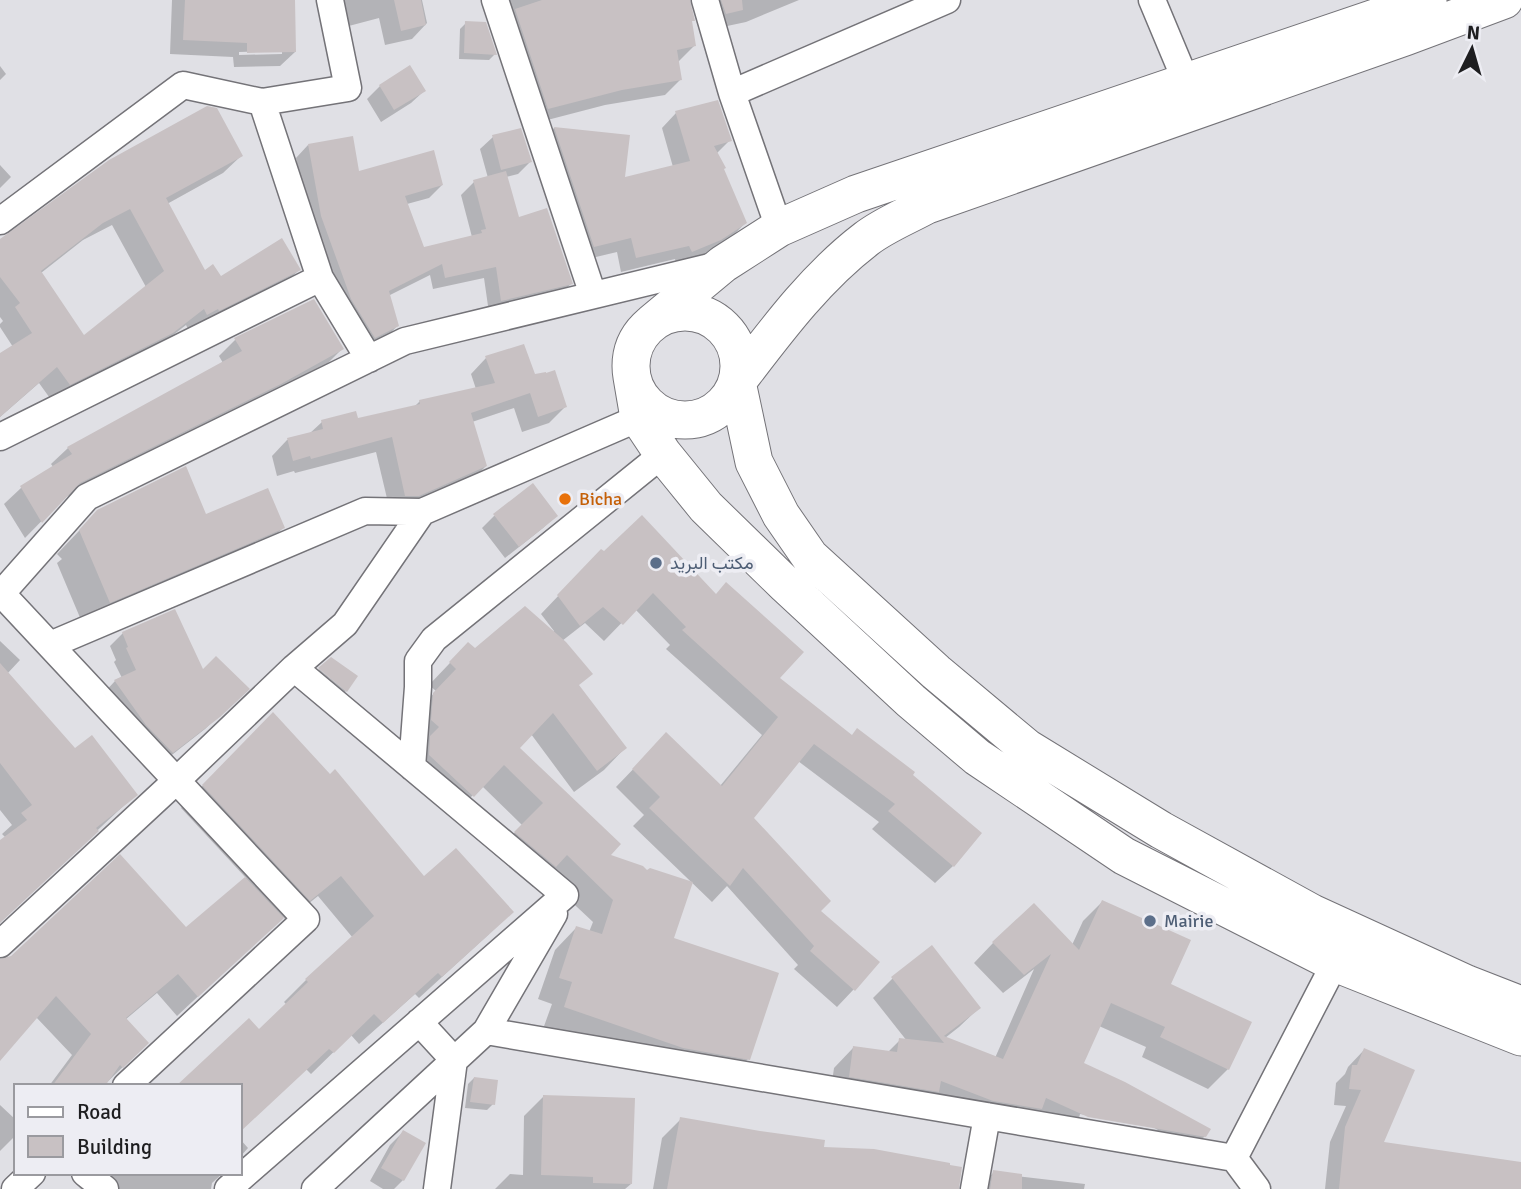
<svg xmlns="http://www.w3.org/2000/svg" width="1521" height="1189" font-family="Signika,Vazirmatn,sans-serif">
  <style>
    .shadow { fill: #0003; fill-rule: evenodd }
    .building { fill: #c8c1c3; fill-rule: evenodd }
    .lines { fill: none; stroke-linecap: round; stroke-linejoin: round }
    .minor-casing { stroke: #747378; stroke-width: 29 }
    .secondary-casing { stroke: #747378; stroke-width: 39 }
    .minor { stroke: #fff; stroke-width: 26 }
    .secondary { stroke: #fff; stroke-width: 37 }
    .food-dot { fill: #e8710a; stroke: #ededf3; stroke-width: 2.5 }
    .service-dot { fill: #5c6f8a; stroke: #ededf3; stroke-width: 2.5 }
    .labels { text-anchor: middle; stroke-width: 7; stroke-linejoin: round; paint-order: stroke }
    .food-label { font-size: 18px; fill: #c56008; stroke: #ededf3; text-anchor: start }
    .service-label { font-size: 18px; fill: #4e5e75; stroke: #ededf3; text-anchor: start }
  </style>
  <rect width="100%" height="100%" fill="#e0e0e5"/>
  <path class="shadow" d="M172 0H293L295 52 280 66 234 67 233 57 170 54ZM282 51V54L239 55V52Z
    M339 0H422L427 23 412 39 385 45 379 18 345 27Z
    M485 0H672L694 46 678 62 681 79 665 95 605 105 532 124Z
    M707 0H799L746 22 713 29Z
    M466 23 495 54 489 60 459 59 460 29Z
    M0 66 6 74 0 80Z
    M380 86 424 91 411 103 381 122 367 99Z
    M676 113 730 140 716 154 745 223 731 238 704 255 677 266 675 259 621 272 617 252 579 261 540 143 554 128 628 136 623 179 673 167 662 128Z
    M493 137 530 162 518 174 506 177 517 220 571 284 558 296 489 313 484 278 433 289 430 275 388 296 397 326 385 339 362 350 309 230 296 158 308 145 358 173 442 185 429 198 407 204 423 249 472 237 461 195 474 182 488 178 480 149Z
    M241 156 223 173 167 204 204 272 220 278 299 270 281 287 189 331 186 325 154 350 52 401 39 383 0 417V355L13 347 0 327V324L3 321 0 317V242ZM112 225 146 287 83 337 41 273 83 240Z
    M0 165 11 177 0 188Z
    M235 340 342 349 326 365 262 400 64 498 25 538 4 504 21 488 54 468 51 464 68 448 223 363 219 356Z
    M486 358 534 376 565 407 549 423 522 432 514 408 472 422 486 466 470 482 390 511 376 452 295 473 294 471 277 476 272 456 287 440 309 434 322 422 357 420 414 407 420 401 476 389 471 374Z
    M98 511 205 516 283 528 257 553 84 627 57 563 62 559 57 554Z
    M494 516H556L543 528 505 558 482 528Z
    M601 551 778 678 851 737 911 775 953 866 935 883 872 829 879 822 798 761 752 818 818 911 854 989 837 1007 794 969 798 965 727 886 712 902 633 826 644 815 616 787 666 735 720 786 762 735 666 649 670 645 635 609 604 641 585 623 562 641 578 686 625 748 604 770 574 792 531 734 518 748 608 856 672 939 748 1059 726 1081 543 1029 552 1004 538 999 555 950 576 928 589 932 593 922 544 876 533 887 494 854 522 825 482 786 451 817 408 777 412 717 436 691 429 685 468 644 475 650 553 633 554 631 541 614Z
    M123 633 202 672 247 689 205 729 159 765 103 694 115 681 122 678 114 662 116 660 110 646Z
    M0 641 20 660 7 674 75 750 135 795 0 922V842L6 838 2 834 12 825 0 810Z
    M319 669 346 691 333 703 307 682Z
    M251 736 489 934 419 998 415 994 359 1044 351 1035 311 1074 306 1069 240 1131V1086L259 1031 287 1005 284 1002 306 980 353 938 318 896 287 921 283 917 177 1016 157 993 125 1020 127 1063 103 1086H49L72 1055 36 1017 0 1057V961L186 929 246 878 181 808Z
    M1102 902 1169 985 1228 1069 1208 1089 1142 1057 1146 1047 1099 1026 1082 1064 1205 1136 1185 1156 830 1096 834 1068 853 1048 887 1053 900 1040 907 1041 873 998 893 978 979 1008 959 1027 945 1038 995 1058 1034 969 1003 993 974 963 993 943 1072 945 1083 921ZM1080 1114 1151 1126 1158 1130 1079 1118Z
    M1364 1050 1381 1143 1521 1163V1189H1325L1330 1142 1346 1106 1334 1105 1336 1083 1345 1074 1348 1067Z
    M474 1078 493 1104 487 1110 465 1108 468 1084Z
    M543 1097 631 1184 625 1189H495L510 1174 523 1175 524 1116Z
    M0 1105 16 1120V1135L0 1151Z
    M681 1119 822 1148 957 1189H653L662 1138Z
    M403 1132V1180L394 1189H383L370 1181 390 1145Z
    M240 1139 248 1148 240 1157Z
    M994 1172 1015 1176 1085 1184 1084 1189H977Z
    M86 1173H223L212 1183 211 1189H81L76 1184Z"/>
  <path class="building" d="M185 0H295L296 52 247 53V43L183 40Z
    M394 0H421L426 25 401 31Z
    M542 0H690L695 21H692L696 46 677 50 682 80 622 90 548 109 515 9Z
    M721 0H742L743 10 726 14Z
    M465 21 486 22 497 55 464 53Z
    M410 65 426 91 394 110 379 85Z
    M718 100 732 141 714 146 726 168 724 169 747 223 721 240 692 252 689 246 636 258 631 238 594 247 554 127 630 135 625 177 690 161 675 111Z
    M207 106 217 108 243 156 166 198 205 270 213 264 221 276 282 238 301 270 219 311 218 309 207 315 204 309 173 333 70 385 57 367 0 417V353L32 333 15 307 20 303 0 277V239L109 160ZM130 209 164 271 84 335 41 271 103 223Z
    M521 128 532 162 501 170 492 135Z
    M353 136 359 171 434 150 443 185 405 196 424 247 482 233 481 230 486 229 473 180 506 171 519 217 547 208 573 284 501 301 496 267 445 278 442 264 389 291 399 326 375 338 351 299 321 216 308 144Z
    M314 299 344 349 281 384 80 483 42 523 20 486 72 454 67 447 242 351 234 338Z
    M524 344 535 374 546 372V373L555 370 567 407 538 417 530 393 471 413 487 466 419 496H405L392 437 311 459 310 456 293 461 287 438 323 429 321 420 356 411 358 418 420 404 419 400 495 383 485 356Z
    M186 466 206 514 268 488 285 528 110 603 79 530 97 510Z
    M533 483 558 516 519 547 493 514Z
    M642 515 716 594 726 582 804 652 780 678 852 735 857 728 915 772 913 775 982 833 954 867 888 811 895 804 814 744 754 818 831 901 821 911 880 962 855 991 810 951 814 946 743 868 730 886 649 808 660 797 632 769 666 732 722 786 778 717 682 630 686 627 653 593 623 625 603 607 580 626 557 595 601 549 604 551Z
    M525 606 566 642 593 674 579 685 627 748 597 771 553 713 520 748 621 844 611 855 643 866 647 870 650 868 693 882 674 938 779 973 750 1060 683 1048 564 1007 572 982 559 978 576 926 602 934 613 900 567 855 556 867 514 832 543 803 504 765 474 797 429 755 430 736 439 727 431 720 433 693 456 669 449 662 468 642 475 648Z
    M175 609 203 669 216 656 250 689 220 717 173 753 146 725 114 680 136 670 126 648 128 647 122 632Z
    M331 657 358 676 347 692 318 668Z
    M0 663 75 748 92 735 138 795 96 828 99 831 0 923V840L27 820 21 813 32 805 0 763Z
    M273 712 330 774 335 769 424 876 456 848 514 912 442 977 438 973 383 1023 374 1014 334 1053 329 1049 240 1132V1086H176L249 1018 259 1029 308 982 305 979 374 916 341 876 310 901 202 785Z
    M120 854 186 927 245 877 284 918 198 997 178 974 126 1018 149 1043 123 1068 120 1065 105 1086H52L91 1034 56 996 0 1061V959L11 956Z
    M1102 900 1191 940 1171 984 1252 1022 1229 1070 1160 1037 1165 1027 1111 1003 1084 1063 1125 1082 1211 1129 1206 1137 1088 1117 1046 1098 1042 1109 993 1101 941 1081 939 1092 849 1077 853 1046 897 1052 899 1038 944 1043 891 977 932 945 981 1008 944 1036 1003 1059 1051 954 1024 975 992 942 1034 903 1079 950Z
    M1364 1048 1415 1070 1384 1142 1521 1162V1189H1339L1345 1127 1361 1090 1349 1089 1352 1065H1357Z
    M474 1077 498 1080 495 1105 470 1102Z
    M543 1095 635 1098 632 1184 593 1183V1177L541 1175Z
    M680 1117 760 1131 825 1140 824 1147 874 1149 950 1163V1165L962 1167 959 1189H667Z
    M403 1130 426 1143 404 1181 381 1168Z
    M993 1170 1022 1174V1189H990Z"/>
  <g class="lines">
    <defs>
      <path id="minor" d="M495 0 593 295
        M705 0 732 93
        M1152 0 1193 98
        M0 221 183 85 262 102
        M779 228 732 93 947 0
        M320 278 262 102 348 88 330 0
        M0 437 320 278 369 359
        M0 592 306 919 126 1086
        M0 595 87 497 405 341 718 265
        M50 645 365 511 422 512 639 418
        M412 767 418 687V661L434 639 663 454
        M0 944 176 781 294 668 345 624 422 512
        M419 1022 454 1060 437 1189
        M486 1031 554 914
        M1234 1158 1257 1189
        M85 1173 105 1189
        M15 1189 32 1173
        M228 1189 565 895 294 668
        M315 1189 486 1031 1234 1158 1335 963
        M974 1189 987 1116"/>
      <path id="secondary" d="M1504 0 1405 37 927 205C907 216 884 225 866 239 815 278 776 331 737 382L754 462 781 515 810 557 936 672 1027 748 1161 830 1312 913 1467 984 1521 1005
        M631 366a54 54 0 1 1 108 0a54 54 0 1 1-108 0Z
        M652 323 723 264 779 228 856 194 1428 0
        M632 377 639 418 663 454 706 507 786 585 911 701 977 757 1124 856 1335 963 1521 1037"/>
    </defs>
    <use href="#minor" class="minor-casing"/>
    <use href="#secondary" class="secondary-casing"/>
    <use href="#minor" class="minor"/>
    <use href="#secondary" class="secondary"/>
  </g>
  <circle class="food-dot" cx="565" cy="499" r="7"/>
  <g class="service-dot">
    <circle cx="656" cy="563" r="7"/>
    <circle cx="1150" cy="921" r="7"/>
  </g>
  <g class="labels">
    <g class="food-label">
      <text x="579" y="505">Bicha</text>
    </g>
    <g class="service-label">
      <text x="670" y="569">مكتب البريد</text>
      <text x="1164" y="927">Mairie</text>
    </g>
  </g>
  <rect x="14" y="1084" width="228" height="91" fill="#ededf3" stroke="#9a9a9f" stroke-width="2"/>
  <rect x="28" y="1107" width="35" height="10" fill="#ffffff" stroke="#9a9a9f" stroke-width="2"/>
  <text x="77" y="1119" font-size="21" fill="#1e1e20">Road</text>
  <rect x="28" y="1136" width="35" height="21" fill="#c8c1c3" stroke="#9a9a9f" stroke-width="2"/>
  <text x="77" y="1154" font-size="21" fill="#1e1e20">Building</text>
  <g transform="translate(1472 49) rotate(5)" stroke="#ededf3" stroke-width="5" paint-order="stroke">
  <path d="M0-5L12 26L0 18L-12 26Z" fill="#1e1e20"/>
  <text y="-10" font-size="19" font-weight="bold" text-anchor="middle" fill="#1e1e20">N</text>
  </g>
</svg>
